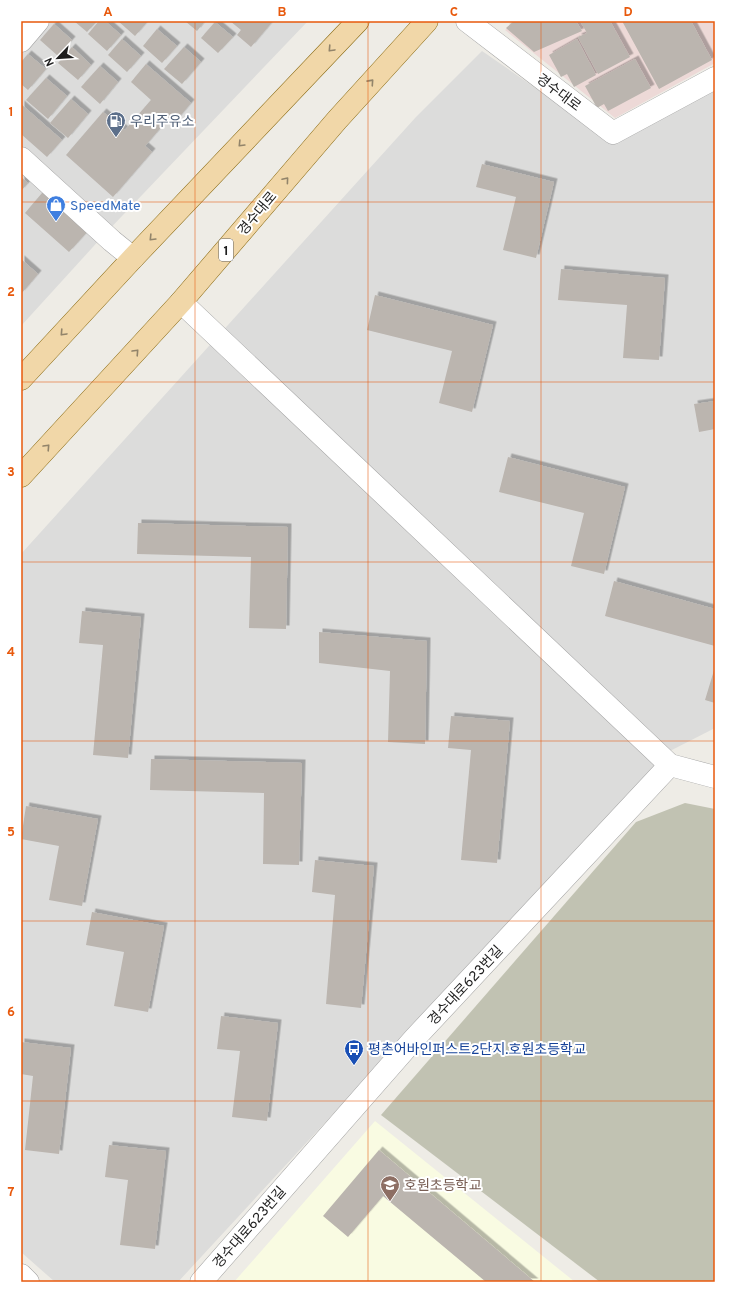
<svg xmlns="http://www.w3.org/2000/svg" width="736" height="1303" font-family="Overpass,'Noto Sans KR',sans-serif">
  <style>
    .residential { fill: #dcdcdb }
    .commercial { fill: #edd9d7 }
    .education { fill: #f9fbe2 }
    .construction { fill: #c1c2b2 }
    .building { fill: #bbb5af; filter: url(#shadow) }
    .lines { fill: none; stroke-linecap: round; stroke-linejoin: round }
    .minor-casing { stroke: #a2a2a2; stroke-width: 23 }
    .major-casing { stroke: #886911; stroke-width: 23 }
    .minor { stroke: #fff; stroke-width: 22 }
    .major { stroke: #f1d7a8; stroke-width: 22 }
    .oneway { stroke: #92846a }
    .grid { fill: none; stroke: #e8590c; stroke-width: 1; stroke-opacity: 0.55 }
    .labels { text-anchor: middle; stroke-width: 4; stroke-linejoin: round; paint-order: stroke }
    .shield { fill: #fff; stroke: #626262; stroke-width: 1 }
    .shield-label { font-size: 13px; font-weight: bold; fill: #1e1e1e }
    .street-label { font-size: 14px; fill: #1e1e1e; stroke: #fff }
    .service-label { font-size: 14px; fill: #4e5e75; stroke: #fff; text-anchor: start }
    .shop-label { font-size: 14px; fill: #366cbe; stroke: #fff; text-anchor: start }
    .transit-label { font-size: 14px; fill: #164399; stroke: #fff; text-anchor: start }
    .education-label { font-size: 14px; fill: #785e54; stroke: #fff; text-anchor: start }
    .neatline { fill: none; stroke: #e8590c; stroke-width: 1.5 }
    .grid-label { font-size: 13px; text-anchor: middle; font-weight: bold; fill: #e8590c }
  </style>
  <defs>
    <filter id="shadow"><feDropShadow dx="3.5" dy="-3.5" stdDeviation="0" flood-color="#0004"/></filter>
  </defs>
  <rect width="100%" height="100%" fill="#eeece6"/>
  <path class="residential" d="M38 21H308L102 237 21 326V41Z
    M482 51 615 143 715 88V728L666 753 178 1282H55L21 1252V554L416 117Z"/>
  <path class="commercial" d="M517 21H715V63L615 118 505 30Z"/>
  <path class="education" d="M375 1121 575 1282H234Z"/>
  <path class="construction" d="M685 803 715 809V1282H600L381 1115 636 822Z"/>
  <path class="building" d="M74 21H97L87 32Z
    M99 21H105L121 35 107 51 88 34Z
    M118 21H148L135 36Z
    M185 21H205L197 31Z
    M230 21H273L251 47 237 35 241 30Z
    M514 21H576L582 31 534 52 506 28Z
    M580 21H610L630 57 598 74 578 37 587 33Z
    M622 21H691L712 60 659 89Z
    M215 22 233 37 218 53 201 38Z
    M54 24 72 40 58 56 40 40Z
    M157 29 177 46 162 63 143 46Z
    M122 39 141 56 127 72 108 55Z
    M577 39 596 75 574 87 567 74 561 77 549 55Z
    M72 47 91 65 78 80 58 63Z
    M184 47 201 62 182 84 164 69Z
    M28 54 46 69 28 90 21 84V62Z
    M635 59 651 88 608 111 604 104 597 108 585 86Z
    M146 64 191 103 175 122 170 117 145 146 152 152 113 197 66 155 103 112 125 130 151 100 131 82Z
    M100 66 118 82 100 104 81 87Z
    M46 78 67 96 48 119 26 100Z
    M71 99 88 114 68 138 50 123Z
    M21 104 62 140 47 157 21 134Z
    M482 164 554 182 536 258 503 250 516 197 476 187Z
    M21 177 28 183 21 191Z
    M43 192 88 231 69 252 25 213Z
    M21 259 38 274 21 294Z
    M561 269 665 278 659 360 623 358 627 305 558 300Z
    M375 295 493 325 472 412 439 403 452 351 367 330Z
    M715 401V429L699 432 694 404Z
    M508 457 625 487 604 574 571 566 584 513 499 492Z
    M138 523 288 527 286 629 249 628 251 557 137 554Z
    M614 581 715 609V646L605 616Z
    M82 611 141 617 128 758 93 755 103 645 79 643Z
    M319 632 427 641 425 744 388 742 390 671 319 663Z
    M715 667V703L705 700Z
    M451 716 510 721 497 863 461 860 471 750 448 748Z
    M151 759 302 763 299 865 263 864 264 793 150 790Z
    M26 806 98 819 82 906 49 900 59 846 21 839Z
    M315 860 374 866 361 1008 326 1004 335 895 312 892Z
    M92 912 164 926 148 1012 114 1006 124 952 86 945Z
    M221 1016 278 1023 267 1121 232 1117 240 1051 217 1049Z
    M21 1042 71 1048 59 1154 25 1150 33 1076 21 1074Z
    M109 1145 166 1151 155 1249 120 1245 128 1180 105 1177Z
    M379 1150 535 1282H486L383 1196 348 1237 323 1216Z"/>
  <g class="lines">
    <defs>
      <path id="minor" d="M467 21 613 133 715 78
        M21 41 38 21
        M21 158 112 241 133 258
        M181 302 670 765 715 777
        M21 1275 28 1282
        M201 1282 414 1039 670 765"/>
      <path id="major" d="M21 379 133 258 358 21
        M21 476 181 302 337 120 427 21"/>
    </defs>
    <use href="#minor" class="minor-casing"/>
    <use href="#major" class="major-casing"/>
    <use href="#minor" class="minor"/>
    <use href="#major" class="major"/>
  </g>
  <defs><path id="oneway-chevron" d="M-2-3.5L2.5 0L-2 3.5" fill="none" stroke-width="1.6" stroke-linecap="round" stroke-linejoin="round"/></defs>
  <g class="oneway">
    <use href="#oneway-chevron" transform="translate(331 49) rotate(133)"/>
    <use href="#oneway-chevron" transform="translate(371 82) rotate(-48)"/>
    <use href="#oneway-chevron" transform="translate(241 144) rotate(134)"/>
    <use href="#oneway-chevron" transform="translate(286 180) rotate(-50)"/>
    <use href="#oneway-chevron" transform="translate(152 238) rotate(134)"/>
    <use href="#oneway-chevron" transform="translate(63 333) rotate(133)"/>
    <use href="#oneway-chevron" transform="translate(136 352) rotate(-47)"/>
    <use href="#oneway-chevron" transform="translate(47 447) rotate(-47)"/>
  </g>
  <path class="grid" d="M195 21V1282M368 21V1282M541 21V1282M21 202H715M21 382H715M21 562H715M21 741H715M21 921H715M21 1101H715"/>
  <defs>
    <symbol id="fuel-pin" viewBox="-11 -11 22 30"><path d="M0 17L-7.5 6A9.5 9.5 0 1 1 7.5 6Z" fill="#5c6f8a" stroke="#fff"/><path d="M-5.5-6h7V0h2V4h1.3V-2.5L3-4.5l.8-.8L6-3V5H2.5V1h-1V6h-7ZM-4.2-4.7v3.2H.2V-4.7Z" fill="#fff"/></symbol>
    <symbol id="shop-pin" viewBox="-11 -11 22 30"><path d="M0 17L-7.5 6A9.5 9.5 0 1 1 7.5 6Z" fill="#3f7fe0" stroke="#fff"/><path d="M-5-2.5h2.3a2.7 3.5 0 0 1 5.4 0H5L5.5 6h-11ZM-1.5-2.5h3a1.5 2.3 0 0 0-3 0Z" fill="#fff"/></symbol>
    <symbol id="bus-pin" viewBox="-11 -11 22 30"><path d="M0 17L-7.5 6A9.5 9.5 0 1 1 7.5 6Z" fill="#1a4fb4" stroke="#fff"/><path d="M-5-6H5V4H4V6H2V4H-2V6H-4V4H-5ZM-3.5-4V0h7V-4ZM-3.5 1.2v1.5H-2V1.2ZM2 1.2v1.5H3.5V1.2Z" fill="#fff"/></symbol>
    <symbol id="school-pin" viewBox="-11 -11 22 30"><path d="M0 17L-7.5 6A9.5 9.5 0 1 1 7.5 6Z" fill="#8d6e63" stroke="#fff"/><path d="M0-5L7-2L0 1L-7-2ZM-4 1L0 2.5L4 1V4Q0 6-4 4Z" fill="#fff"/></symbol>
  </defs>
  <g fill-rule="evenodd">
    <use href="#fuel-pin" x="105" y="110" width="22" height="30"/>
    <use href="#shop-pin" x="45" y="194" width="22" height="30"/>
    <use href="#bus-pin" x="343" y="1038" width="22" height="30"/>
    <use href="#school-pin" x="379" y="1174" width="22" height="30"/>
  </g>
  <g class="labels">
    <rect class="shield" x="219" y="239" width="14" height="22" rx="3"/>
    <g class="shield-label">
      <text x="226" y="255">1</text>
    </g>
    <g class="street-label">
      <text transform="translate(559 92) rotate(37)" y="5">경수대로</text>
      <text transform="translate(257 213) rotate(-50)" y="5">경수대로</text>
      <text transform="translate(465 985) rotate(-47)" y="5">경수대로623번길</text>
      <text transform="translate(249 1227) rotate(-49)" y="5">경수대로623번길</text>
    </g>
    <g class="service-label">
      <text x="130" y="126">우리주유소</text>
    </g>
    <g class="shop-label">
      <text x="70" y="210">SpeedMate</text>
    </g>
    <g class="transit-label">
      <text x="368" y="1054">평촌어바인퍼스트2단지.호원초등학교</text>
    </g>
    <g class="education-label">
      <text x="404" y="1190">호원초등학교</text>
    </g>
  </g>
  <rect width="736" height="1303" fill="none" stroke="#ffffff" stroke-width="44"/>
  <g transform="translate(58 58) rotate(245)" stroke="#ffffff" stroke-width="3" paint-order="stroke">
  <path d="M0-3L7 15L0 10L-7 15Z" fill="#1e1e1e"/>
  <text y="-6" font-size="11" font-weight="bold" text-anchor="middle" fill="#1e1e1e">N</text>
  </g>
  <rect x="22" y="22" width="692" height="1259" class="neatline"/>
  <g class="grid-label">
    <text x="108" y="16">A</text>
    <text x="282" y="16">B</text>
    <text x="454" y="16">C</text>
    <text x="628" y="16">D</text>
    <text x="11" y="116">1</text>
    <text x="11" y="296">2</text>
    <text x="11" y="476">3</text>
    <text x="11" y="656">4</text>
    <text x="11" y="836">5</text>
    <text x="11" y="1016">6</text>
    <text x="11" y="1196">7</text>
  </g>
</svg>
